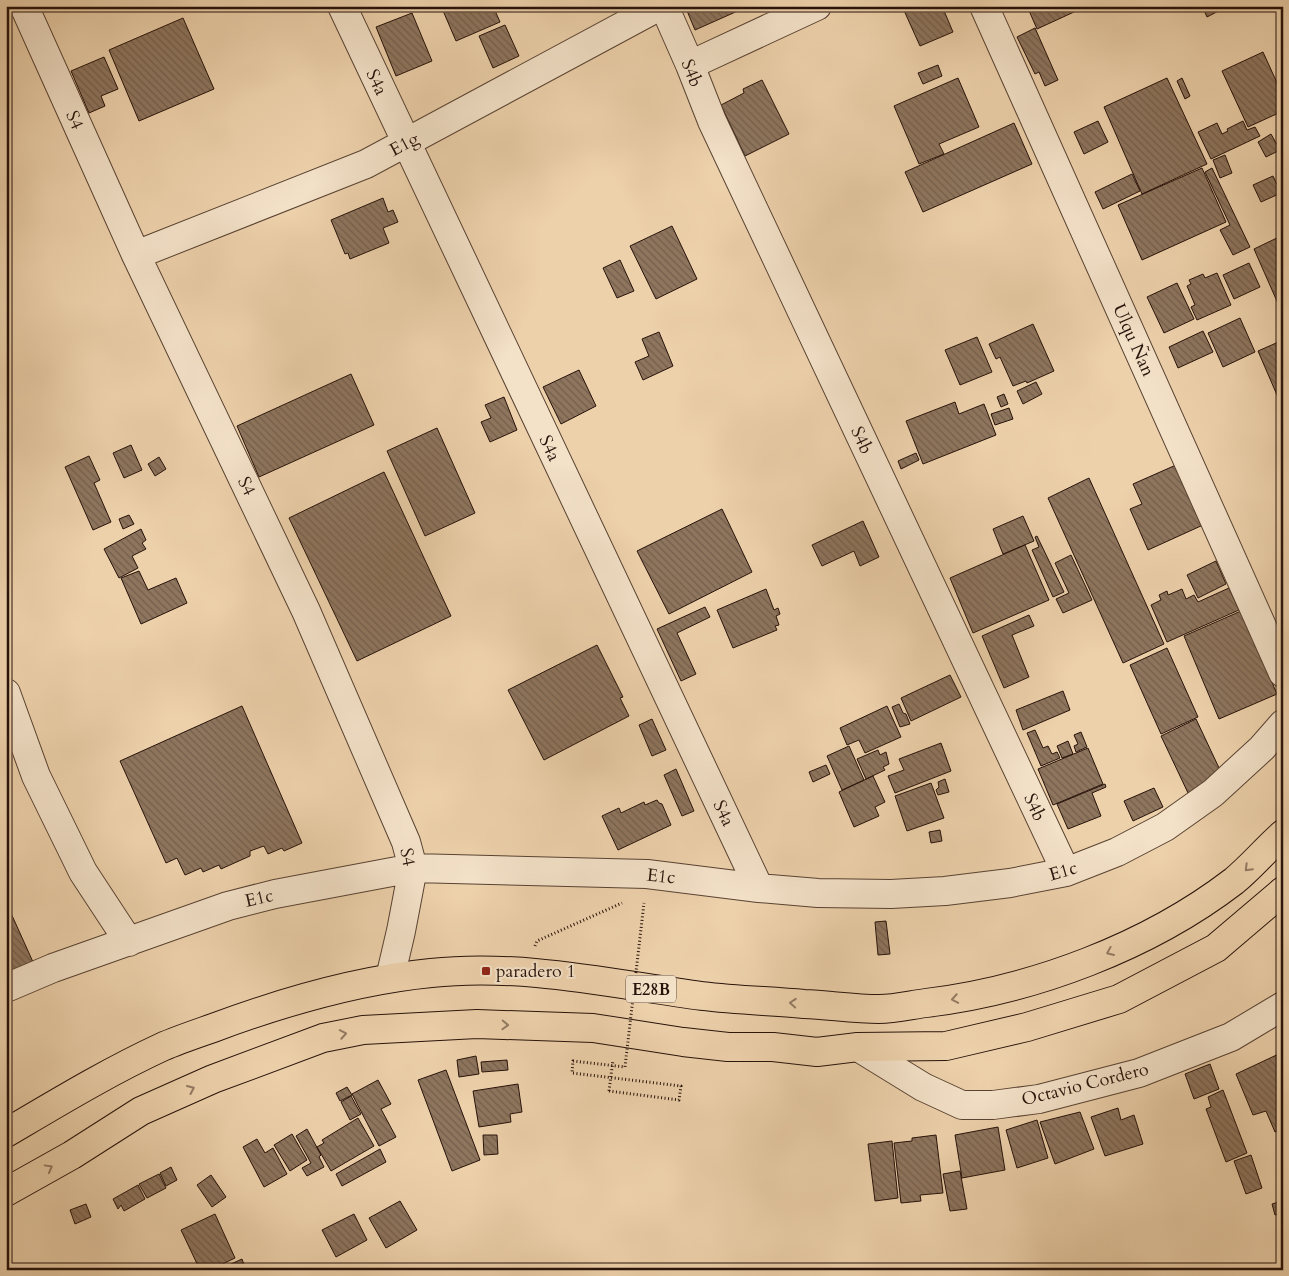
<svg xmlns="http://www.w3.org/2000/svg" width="1289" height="1276" font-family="Cardo,serif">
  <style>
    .building { fill: url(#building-back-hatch); stroke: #27120a }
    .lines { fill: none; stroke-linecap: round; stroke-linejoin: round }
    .minor-casing { stroke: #584232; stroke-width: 30 }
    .trunk-casing { stroke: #27120a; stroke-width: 30 }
    .path { stroke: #27120a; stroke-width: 3; stroke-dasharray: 1 2.5; stroke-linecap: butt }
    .minor { stroke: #f3e1c8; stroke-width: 28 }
    .trunk { stroke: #edd1ab; stroke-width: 28 }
    .path-bridge { stroke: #27120a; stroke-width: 3; stroke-dasharray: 1 2.5; stroke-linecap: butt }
    .oneway { stroke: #947b63 }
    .poi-dot { fill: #8f2418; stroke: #f3e1c8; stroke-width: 2 }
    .labels { text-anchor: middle; stroke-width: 4; stroke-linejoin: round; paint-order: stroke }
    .shield { fill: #f3e1c8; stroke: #645043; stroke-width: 1 }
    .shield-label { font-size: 16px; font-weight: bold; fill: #27120a }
    .street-label { font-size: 18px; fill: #27120a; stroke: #f3e1c8 }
    .poi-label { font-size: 18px; fill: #27120a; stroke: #f3e1c8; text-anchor: start }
  </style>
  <defs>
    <pattern id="building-back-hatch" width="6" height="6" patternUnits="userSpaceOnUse" patternTransform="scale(1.25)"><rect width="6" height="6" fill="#8e755e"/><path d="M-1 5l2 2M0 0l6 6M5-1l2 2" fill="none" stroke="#745f4c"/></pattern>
  </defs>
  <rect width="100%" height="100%" fill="#edd1ab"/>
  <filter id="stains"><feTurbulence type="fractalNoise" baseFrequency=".004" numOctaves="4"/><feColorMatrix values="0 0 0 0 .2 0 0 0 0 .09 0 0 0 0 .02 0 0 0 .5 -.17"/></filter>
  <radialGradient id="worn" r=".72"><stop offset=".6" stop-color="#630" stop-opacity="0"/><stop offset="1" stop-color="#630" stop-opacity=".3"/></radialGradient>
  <path class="building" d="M441 6H493L500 22 456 41Z
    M685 6H749L695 30Z
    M902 6H942L953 32 920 46Z
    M1027 6H1087L1037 29Z
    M1202 6H1228L1207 17Z
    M412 13 432 61 396 76 376 27Z
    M183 18 214 89 139 121 109 50Z
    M505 25 519 56 493 68 479 36Z
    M1035 28 1058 80 1045 86 1039 72 1035 74 1017 37Z
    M1263 52 1283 96V111L1248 127 1222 71Z
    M104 57 118 89 101 96 105 106 89 113 71 71Z
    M938 65 942 76 923 84 918 73Z
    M958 78 979 127 939 144 944 154 919 164 894 106Z
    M1167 78 1207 164 1142 194 1104 107Z
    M1182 78 1190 96 1185 99 1177 81Z
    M762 80 789 134 745 156 721 105 744 93 743 89Z
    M1098 121 1108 142 1084 154 1074 132Z
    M1243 121 1247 130 1255 127 1260 136 1211 159 1198 132 1217 123 1222 134 1228 131 1227 129Z
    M1014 123 1032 164 923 212 905 172Z
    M1271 134 1280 150 1266 157 1258 142Z
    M1225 155 1232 173 1220 178 1213 160Z
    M1202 168 1226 222 1142 260 1118 205Z
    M1212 168 1250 247 1233 255 1220 230 1230 225 1205 172Z
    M1132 174 1140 191 1103 209 1095 192Z
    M1273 176 1281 193 1261 202 1253 185Z
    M383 198 388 212 393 210 398 222 383 228 389 243 350 259 348 253 345 254 331 220Z
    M672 226 697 279 656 299 630 246Z
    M1279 237 1283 245V315L1254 249Z
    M620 260 634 291 617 298 603 268Z
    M1249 263 1260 287 1234 299 1223 275Z
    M1217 273 1231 305 1197 320 1191 307 1195 305 1187 286 1191 284 1189 280 1203 274 1205 278Z
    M1177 283 1194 319 1164 333 1147 297Z
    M1240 318 1255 352 1223 367 1208 333Z
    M1033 324 1054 371 1027 383 1026 381 1013 386 1000 357 996 359 989 344Z
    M1203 331 1213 352 1178 368 1169 347Z
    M659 332 673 366 643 380 635 362 649 356 642 339Z
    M977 337 992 372 960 385 945 350Z
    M1283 340V401L1280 402 1258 351Z
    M579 370 596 406 561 424 543 387Z
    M351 374 374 425 259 477 237 426Z
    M1036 382 1042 394 1023 404 1017 391Z
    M1004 394 1008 404 1001 407 997 397Z
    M504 397 517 430 490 442 481 422 491 418 485 405Z
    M955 402 959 414 984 404 996 435 923 464 906 421Z
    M1009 408 1013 419 995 425 991 414Z
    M437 428 475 513 425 536 387 451Z
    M131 445 142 470 124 478 113 453Z
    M916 453 919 460 901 469 898 461Z
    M89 456 100 480 94 483 111 522 93 530 65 467Z
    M159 457 166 469 155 476 148 464Z
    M1176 465 1203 525 1148 550 1130 509 1142 504 1133 484Z
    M384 472 451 616 357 661 289 518Z
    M1089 478 1164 644 1123 663 1048 498Z
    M722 509 752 572 669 614 637 551Z
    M129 515 134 524 123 529 119 519Z
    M1023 516 1034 541 1003 554 993 529Z
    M863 521 879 557 860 566 854 551 822 566 812 545Z
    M141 529 146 540 142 543 146 549 132 556 138 568 119 578 104 549Z
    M1037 536 1064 592 1053 597 1032 550 1039 547 1035 537Z
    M1025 545 1049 600 973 633 950 578Z
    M1071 555 1092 600 1063 613 1056 599 1069 593 1055 563Z
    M1216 561 1226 584 1198 598 1187 575Z
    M139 571 148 590 176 578 187 603 141 624 121 578Z
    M1229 588 1239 610 1167 642 1151 605 1161 600 1159 595 1167 591 1168 595 1182 589 1186 599 1194 595 1198 602Z
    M766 589 774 610 778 608 780 614 776 616 779 625 775 626 777 630 733 648 717 610Z
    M705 607 710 617 677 633 696 674 681 681 657 629Z
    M1241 611 1277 694 1219 719 1184 636Z
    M1029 615 1034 626 1012 635 1029 677 1004 688 982 636Z
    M597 645 623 697 620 698 629 716 544 760 508 690Z
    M1167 648 1198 717 1161 734 1130 665Z
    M950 675 961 697 911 721 901 698Z
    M1063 691 1070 710 1023 730 1016 710Z
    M899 704 903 713 906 714 910 724 900 727 892 707Z
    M242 706 302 843 284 851 282 848 268 854 264 846 250 851V856L221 869 219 865 203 872 201 868 185 875 177 858 166 863 120 761Z
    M887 706 901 737 865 753 859 740 847 745 840 728Z
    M652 719 666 750 652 756 639 725Z
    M1196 719 1220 770 1189 795 1161 736Z
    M1035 730 1043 748 1048 746 1052 754 1057 752 1060 758 1041 766 1027 733Z
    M1081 732 1087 747 1076 752 1074 746 1078 744 1074 735Z
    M1068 741 1073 754 1062 758 1057 746Z
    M941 743 951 771 895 793 888 776 904 770 899 759Z
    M849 746 864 780 842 790 827 756Z
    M1088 748 1103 784 1053 805 1038 769Z
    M878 750 880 755 886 752 889 764 883 767 885 770 866 779 857 759Z
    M826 765 830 774 813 782 809 772Z
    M676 769 694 811 682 816 664 775Z
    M873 776 885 802 875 807 879 816 854 827 839 792Z
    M945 779 949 792 938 795 936 790 939 787 938 782Z
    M931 783 944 818 907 831 895 796Z
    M1105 784 1106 787 1092 793 1101 816 1068 829 1057 804Z
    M1154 788 1163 807 1133 821 1124 801Z
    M657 800 659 803 662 804 671 825 618 850 602 816 619 808 621 813 644 802 645 805Z
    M940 830 942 841 931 843 929 832Z
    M10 911 33 962 6 975V929L9 928 6 921V913Z
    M886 921 890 954 878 955 875 922Z
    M1283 1052V1129L1275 1132 1266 1111 1253 1115 1236 1074Z
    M476 1056 479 1074 459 1077 457 1060Z
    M507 1060 508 1070 482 1072 481 1062Z
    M1210 1064 1219 1089 1194 1099 1185 1074Z
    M446 1070 480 1160 452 1171 418 1080Z
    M378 1080 391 1104 381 1109 396 1137 379 1146 352 1094Z
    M518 1084 522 1112 510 1114 511 1122 479 1127 473 1091Z
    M347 1087 352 1095 340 1101 336 1093Z
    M1223 1090 1247 1153 1226 1162 1206 1109 1211 1107 1208 1097Z
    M351 1096 361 1114 350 1120 341 1102Z
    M1118 1108 1121 1120 1134 1115 1143 1144 1105 1156 1091 1117Z
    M1080 1112 1094 1149 1055 1164 1040 1122Z
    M358 1118 374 1146 331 1171 317 1147 324 1143 322 1140Z
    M1037 1120 1048 1158 1017 1168 1006 1130Z
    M998 1127 1005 1170 962 1178 955 1135Z
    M307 1129 321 1155 319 1157 324 1167 307 1176 302 1168 311 1163 296 1136Z
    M292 1134 307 1160 290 1171 274 1145Z
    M483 1135H497L498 1154 484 1155Z
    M936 1135 943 1193 920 1195 921 1201 901 1203 894 1143 912 1141V1138Z
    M257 1139 265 1153 273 1148 287 1174 264 1187 243 1147Z
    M892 1141 898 1198 875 1201 868 1144Z
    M380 1149 386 1162 342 1186 336 1174Z
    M1251 1155 1262 1188 1246 1194 1234 1161Z
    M171 1167 177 1180 166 1186 160 1173Z
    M960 1171 967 1209 950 1211 943 1174Z
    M159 1174 166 1188 147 1198 139 1184Z
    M211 1175 226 1197 212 1207 197 1185Z
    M138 1185 145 1199 124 1211 121 1205 118 1209 113 1199Z
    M400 1201 417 1230 386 1248 369 1218Z
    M1283 1201V1213L1275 1215 1272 1204Z
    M86 1204 91 1217 75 1224 70 1210Z
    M215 1214 235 1258 210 1270H200L181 1230Z
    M354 1214 367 1240 336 1257 322 1230Z
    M242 1259 246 1270H218Z"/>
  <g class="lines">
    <defs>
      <path id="minor" d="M24 6 136 255 306 611 406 842 413 868 401 931 390 978
        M342 6 759 888
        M664 6 690 65 712 121 1066 872
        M984 6 1283 673
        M690 65 817 6
        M136 255 366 164 660 6
        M6 693 36 776 83 872 129 942
        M6 988 53 968 228 906 275 894 413 868 647 874 759 888 818 893 891 894 945 891 1010 883 1066 872 1117 852 1165 827 1213 793 1262 748 1283 724
        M858 1047 923 1087 962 1105H993L1039 1099 1139 1073 1231 1037 1283 1006"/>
      <path id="trunk" d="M6 1133C57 1103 108 1072 162 1047 178 1040 196 1034 213 1028 280 1003 359 980 431 973 521 963 613 984 702 996 736 1000 770 1001 804 1004 829 1005 854 1009 879 1009 894 1009 911 1005 926 1003 1033 990 1148 947 1234 881 1251 867 1266 849 1283 834
        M6 1192 72 1155 141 1111 213 1079 323 1038 363 1030 477 1024 593 1028 683 1042 728 1047H773L817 1052 858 1047 946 1046 1027 1027 1119 999 1216 948 1283 891"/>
    </defs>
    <use href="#minor" class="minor-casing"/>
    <use href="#trunk" class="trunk-casing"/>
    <path class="path" d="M535 946 537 941 622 903
      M609 1091 613 1060"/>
    <use href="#minor" class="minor"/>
    <use href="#trunk" class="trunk"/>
    <path class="path-bridge" d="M609 1091 679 1100 681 1086 572 1073 573 1061 625 1067 644 903"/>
  </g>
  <defs><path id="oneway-chevron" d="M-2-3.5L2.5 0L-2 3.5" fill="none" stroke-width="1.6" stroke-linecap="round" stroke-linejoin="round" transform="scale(1.25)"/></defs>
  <g class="oneway">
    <use href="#oneway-chevron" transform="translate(1248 868) rotate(135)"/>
    <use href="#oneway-chevron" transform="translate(1110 952) rotate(157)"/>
    <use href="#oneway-chevron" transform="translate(955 999) rotate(170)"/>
    <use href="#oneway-chevron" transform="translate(793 1003) rotate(-176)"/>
    <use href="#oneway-chevron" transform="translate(505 1025) rotate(2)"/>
    <use href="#oneway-chevron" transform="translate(343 1034) rotate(-10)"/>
    <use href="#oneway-chevron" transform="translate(191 1089) rotate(-24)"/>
    <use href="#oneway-chevron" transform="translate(49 1168) rotate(-29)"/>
  </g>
  <rect class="poi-dot" x="481" y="966" width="10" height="10" rx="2.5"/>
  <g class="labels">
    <rect class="shield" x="626" y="975.5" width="50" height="27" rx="4"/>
    <g class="shield-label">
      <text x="651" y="995">E28B</text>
    </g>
    <g class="street-label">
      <text transform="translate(692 73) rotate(68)" y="6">S4b</text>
      <text transform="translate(377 82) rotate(65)" y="6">S4a</text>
      <text transform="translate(75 120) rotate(66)" y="6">S4</text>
      <text transform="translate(404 144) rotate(-28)" y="6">E1g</text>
      <text transform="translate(1134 340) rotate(66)" y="6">Ulqu Ñan</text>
      <text transform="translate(862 440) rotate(65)" y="6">S4b</text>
      <text transform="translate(550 448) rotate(65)" y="6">S4a</text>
      <text transform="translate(247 486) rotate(64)" y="6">S4</text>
      <text transform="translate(1035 807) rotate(65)" y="6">S4b</text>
      <text transform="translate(724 813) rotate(65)" y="6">S4a</text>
      <text transform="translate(408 857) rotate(79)" y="6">S4</text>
      <text transform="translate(1063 871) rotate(-16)" y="6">E1c</text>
      <text transform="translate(661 876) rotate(6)" y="6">E1c</text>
      <text transform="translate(259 898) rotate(-13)" y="6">E1c</text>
      <text transform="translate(1085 1084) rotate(-14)" y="6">Octavio Cordero</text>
    </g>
    <g class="poi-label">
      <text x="496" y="977">paradero 1</text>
    </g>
  </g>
  <rect width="1289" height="1276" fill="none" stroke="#edd1ab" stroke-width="25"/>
  <rect x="8" y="8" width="1274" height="1261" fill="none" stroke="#27120a" stroke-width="2.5"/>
  <rect x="12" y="12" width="1264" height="1251" fill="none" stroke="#27120a"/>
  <rect width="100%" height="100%" filter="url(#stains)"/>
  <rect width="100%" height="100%" fill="url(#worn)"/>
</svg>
